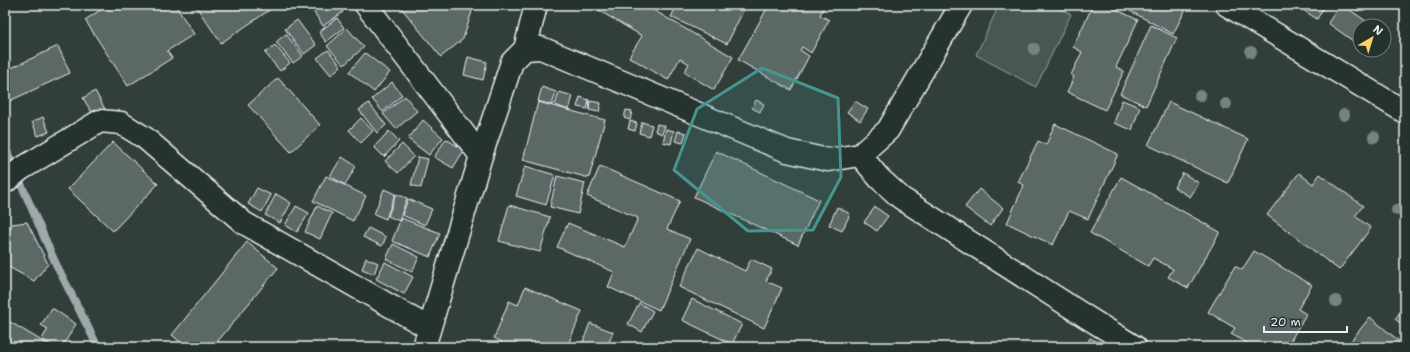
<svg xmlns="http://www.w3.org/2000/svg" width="1410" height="352" font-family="'Shantell Sans',sans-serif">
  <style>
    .green { fill: #495651; stroke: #98a4a4 }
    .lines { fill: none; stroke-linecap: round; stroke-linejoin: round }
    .stream { stroke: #9ea9ab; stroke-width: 8 }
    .building { fill: #5c6865; stroke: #e8f1f8 }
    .street-casing { stroke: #e8f1f8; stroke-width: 25 }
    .street { stroke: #26332d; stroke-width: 22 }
    .tree { fill: #778382 }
    .marked { fill: #459590; fill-opacity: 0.2; stroke: #459590; stroke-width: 3; stroke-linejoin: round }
  </style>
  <rect width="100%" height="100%" fill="#323e39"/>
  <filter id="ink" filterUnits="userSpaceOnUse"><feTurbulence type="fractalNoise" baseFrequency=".025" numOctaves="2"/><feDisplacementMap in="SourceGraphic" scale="8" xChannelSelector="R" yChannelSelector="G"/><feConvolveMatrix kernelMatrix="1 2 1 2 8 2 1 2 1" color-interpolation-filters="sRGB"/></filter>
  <g filter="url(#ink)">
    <path class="green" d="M999 5H1051L1071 14 1036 87 976 55Z"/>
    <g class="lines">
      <path class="stream" d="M5 147 55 262 98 347"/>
    </g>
    <path class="building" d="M108 5H175L194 34 167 51 172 58 128 86 85 20Z
      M195 5H268L271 9 221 43Z
      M322 5H338L343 12 323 26 313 11Z
      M399 5H474L463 39 441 57Z
      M594 5H645L733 57 714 90 684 72 689 64 680 58 668 80 629 57 642 36 593 7Z
      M677 5H746L727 44 671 17Z
      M769 5H825L820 15 829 20 811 53 802 47 800 50 809 56 791 90 738 60Z
      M1093 5H1107L1138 20 1116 67 1124 71 1105 110 1067 92 1074 77 1071 75 1082 52 1073 47Z
      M1119 5H1188L1173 34Z
      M1297 5H1325L1317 19 1297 6Z
      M1340 5H1343L1373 26H1360V46L1328 23Z
      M1349 5H1363L1358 11Z
      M337 18 344 28 326 42 319 32Z
      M297 20 316 45 304 54 285 29Z
      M1151 25 1177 38 1146 106 1120 94Z
      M347 28 364 47 344 65 327 46Z
      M286 34 303 56 293 63 276 42Z
      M275 45 290 63 280 71 265 53Z
      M58 46 70 73 5 103V71Z
      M328 50 341 66 331 75 317 58Z
      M365 53 390 72 374 92 349 72Z
      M468 57 487 62 483 80 464 75Z
      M278 78 320 125 291 152 248 105Z
      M392 82 402 95 383 112 372 99Z
      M542 87 556 92 552 105 538 101Z
      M95 91 105 109 94 116 83 98Z
      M559 92 573 96 569 110 555 105Z
      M405 96 417 111 396 129 383 114Z
      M580 97 589 100 587 109 577 107Z
      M756 100 764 104 760 112 752 108Z
      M1122 100 1140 107 1132 130 1114 123Z
      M590 101 601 103 599 112 589 110Z
      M855 101 868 109 860 121 847 112Z
      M538 102 605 120 589 178 523 160Z
      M1169 102 1248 139 1228 183 1148 145Z
      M369 103 386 125 377 133 359 110Z
      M626 110 632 111 630 120 624 118Z
      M43 117 49 132 38 136 32 122Z
      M361 118 373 131 361 143 349 130Z
      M423 120 443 138 429 155 408 139Z
      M630 121 637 123 635 131 628 129Z
      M642 122 652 125 649 136 639 133Z
      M657 124 665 126 662 134 655 131Z
      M1055 124 1118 154 1088 219 1069 211 1053 245 1007 223 1024 185 1018 182 1038 141 1046 145Z
      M666 129 674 131 671 144 663 142Z
      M389 131 399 141 384 157 374 147Z
      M678 131 686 133 683 143 675 141Z
      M446 139 464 150 453 168 434 157Z
      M113 142 158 184 113 231 68 189Z
      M402 144 414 156 398 173 385 161Z
      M716 151 819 200 798 245 694 197Z
      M342 157 356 166 345 185 330 176Z
      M418 157 428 159 421 188 411 185Z
      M525 166 555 175 546 205 516 196Z
      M600 166 680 201 667 229 690 239 659 310 608 287 614 272 557 247 568 223 625 247 638 218 587 196Z
      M1183 173 1199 183 1190 197 1174 187Z
      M1299 173 1313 184 1320 174 1363 206 1355 216 1371 228 1339 270 1267 215Z
      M326 176 366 196 353 221 313 201Z
      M557 176 585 183 578 214 550 207Z
      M1121 177 1220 232 1188 288 1168 277 1173 269 1153 258 1148 266 1090 233Z
      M257 188 271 195 262 212 248 204Z
      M384 189 395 194 386 219 374 214Z
      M979 189 1003 208 990 226 965 207Z
      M276 194 291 203 280 223 265 215Z
      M396 194 407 198 399 221 388 216Z
      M408 199 432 209 425 225 402 215Z
      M509 205 550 217 540 252 499 241Z
      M296 206 309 213 297 232 285 225Z
      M317 206 332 213 320 239 305 232Z
      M837 207 850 214 842 231 829 225Z
      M875 207 888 216 877 231 864 222Z
      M401 218 440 233 430 257 392 241Z
      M27 222 48 264 34 281 5 265V238L12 224Z
      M368 228 386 237 382 246 363 237Z
      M247 242 278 268 213 347H186L172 335Z
      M393 244 419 257 412 272 386 259Z
      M698 248 745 271 751 259 772 269 766 281 782 288 764 328 679 287Z
      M1254 251 1312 285 1298 309 1306 314 1287 347H1254L1231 334 1235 328 1208 312 1235 266 1242 270Z
      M366 258 378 263 374 274 362 269Z
      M385 262 413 277 404 294 376 279Z
      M525 287 582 311 567 347H500L502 342 494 338 509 301 518 305Z
      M692 299 742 324 732 344 682 320Z
      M639 303 653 311 642 332 628 324Z
      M52 308 76 324 62 347H54L42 339 48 329 41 325Z
      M1401 311 1405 314V327L1395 319Z
      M1370 317 1405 346V347H1346Z
      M5 319 52 347H5Z
      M590 323 613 332 607 347H581Z
      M1090 338 1108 347H1085Z"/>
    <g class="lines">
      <defs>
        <path id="street" d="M366 5 481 156
          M1227 5 1405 112
          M525 49 536 5
          M860 155 879 178 901 198 1088 318 1135 347
          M5 182 21 169 100 121 121 123 145 138 244 223 429 328
          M424 347 481 156 512 62 525 49 541 48 787 151 828 160 860 155 888 130 961 5"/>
      </defs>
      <use href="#street" class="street-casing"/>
      <use href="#street" class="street"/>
    </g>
    <g class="tree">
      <circle cx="1034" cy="49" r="6"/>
      <circle cx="1251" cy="52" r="6"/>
      <circle cx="1200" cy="96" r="6"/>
      <circle cx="1226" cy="104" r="6"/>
      <circle cx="1344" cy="115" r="6"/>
      <circle cx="1374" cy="137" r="6"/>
      <circle cx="1397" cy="210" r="6"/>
      <circle cx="1336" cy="301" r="6"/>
    </g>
  </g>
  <path class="marked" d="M762 68 838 98 841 177 813 230 748 231 674 170 697 109Z"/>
  <rect width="1410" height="352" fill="none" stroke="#26332d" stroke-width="20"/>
  <rect x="10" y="10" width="1390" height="332" fill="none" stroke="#e8f1f8" stroke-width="1.5" filter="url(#ink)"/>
  <g transform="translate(1372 38) rotate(38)"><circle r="19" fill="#26332d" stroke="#747f7e"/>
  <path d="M0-3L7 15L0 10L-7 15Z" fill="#ffd166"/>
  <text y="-6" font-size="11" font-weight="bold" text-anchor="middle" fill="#e8f1f8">N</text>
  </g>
  <path d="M1264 326v6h83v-6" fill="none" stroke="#e8f1f8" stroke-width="2"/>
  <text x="1270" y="326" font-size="12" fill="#e8f1f8" stroke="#26332d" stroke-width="3" paint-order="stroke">20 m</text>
</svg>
